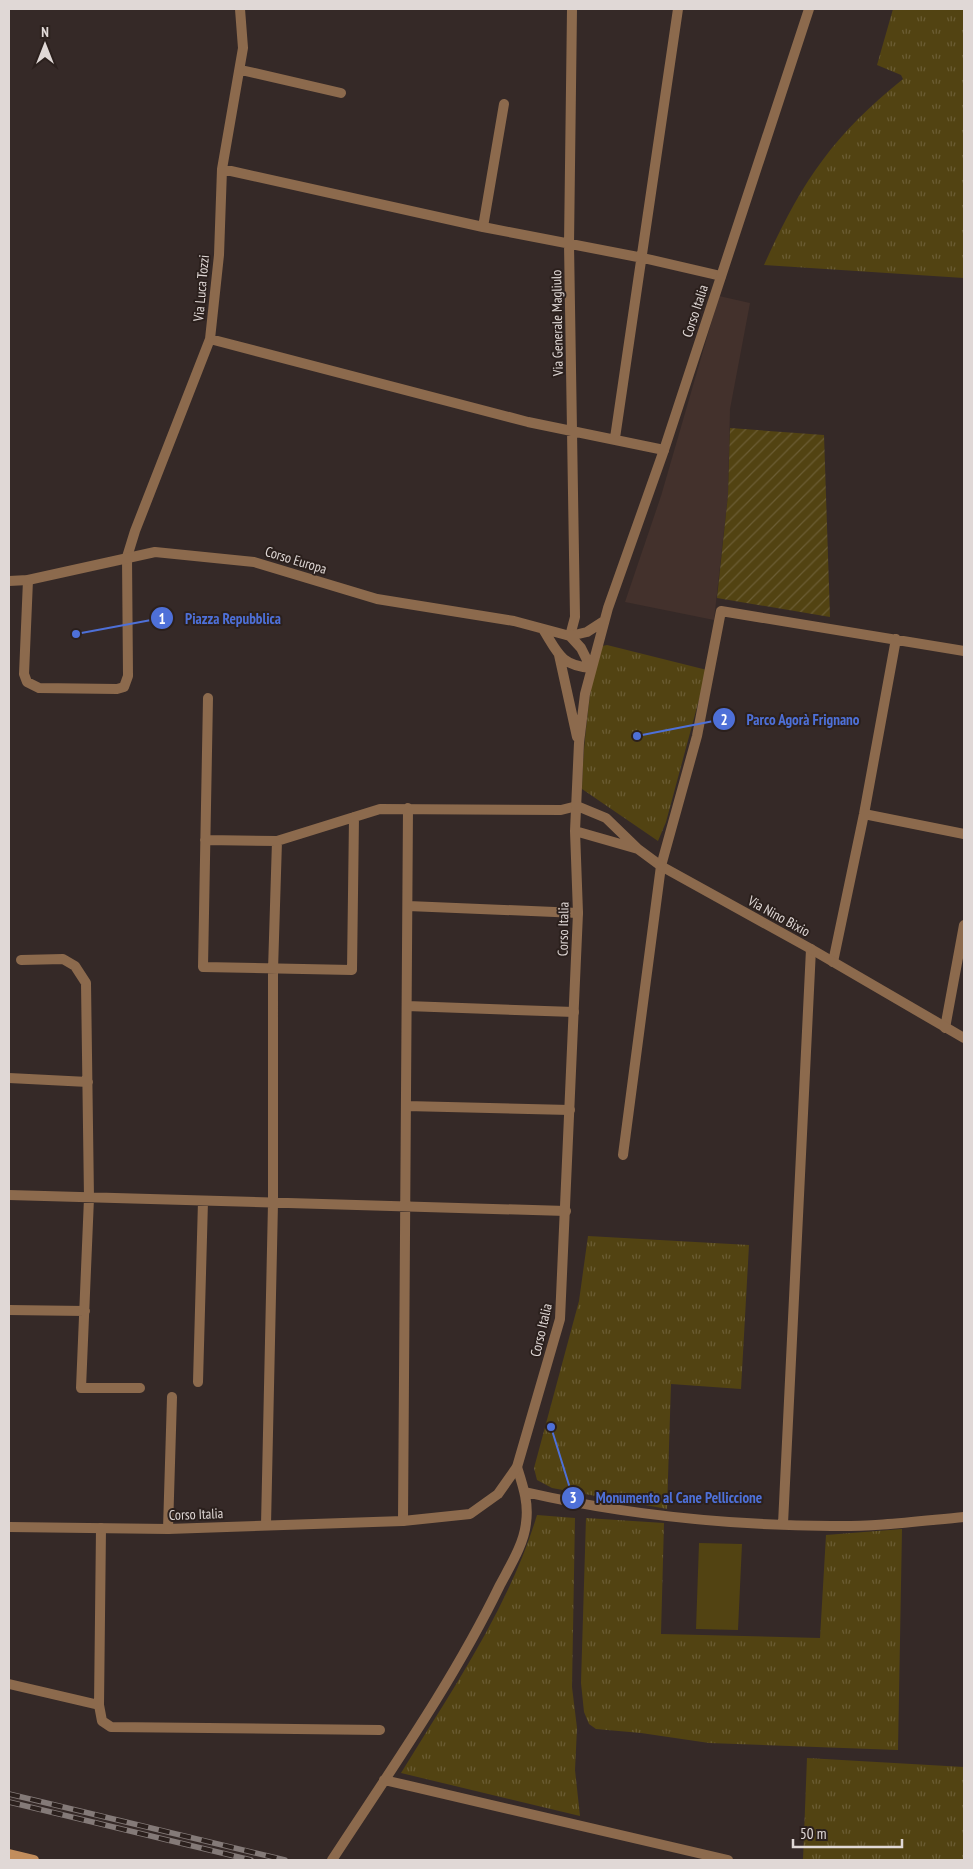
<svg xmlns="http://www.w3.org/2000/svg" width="973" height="1869" font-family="'PT Sans Narrow',sans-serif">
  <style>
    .built { fill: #43312c }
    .grass { fill: url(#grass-tufts) }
    .garden { fill: url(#garden-furrows) }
    .pitch { fill: #524312 }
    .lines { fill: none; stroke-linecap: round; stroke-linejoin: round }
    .minor { stroke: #8c6a4d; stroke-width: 10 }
    .tertiary { stroke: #8c6a4d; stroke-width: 10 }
    .secondary { stroke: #c28d5c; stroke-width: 10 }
    .rail-casing { stroke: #847a78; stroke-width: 5.5 }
    .rail { stroke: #2b201d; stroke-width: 4; stroke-dasharray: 11; stroke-linecap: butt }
    .labels { text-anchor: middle; stroke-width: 4; stroke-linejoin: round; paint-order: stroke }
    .street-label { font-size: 14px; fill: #e0d8d6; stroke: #2b201d }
    .leader { fill: none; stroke: #4e70d8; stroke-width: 2 }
    .callout-dot { fill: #4e70d8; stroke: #2b201d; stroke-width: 2 }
    .mark-label { font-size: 15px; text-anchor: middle; font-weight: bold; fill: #fff }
    .callout-label { font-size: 15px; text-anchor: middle; font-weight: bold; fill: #4e70d8; stroke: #2b201d; stroke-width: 4; stroke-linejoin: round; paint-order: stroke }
  </style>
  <defs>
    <pattern id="grass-tufts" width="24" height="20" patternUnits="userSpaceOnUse" patternTransform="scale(1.25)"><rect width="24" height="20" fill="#524312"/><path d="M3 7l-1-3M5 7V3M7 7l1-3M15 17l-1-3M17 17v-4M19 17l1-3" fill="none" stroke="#6b5d34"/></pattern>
    <pattern id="garden-furrows" width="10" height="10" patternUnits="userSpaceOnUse" patternTransform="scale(1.25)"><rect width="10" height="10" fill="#524312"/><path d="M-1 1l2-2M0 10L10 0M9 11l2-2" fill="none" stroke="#6b5d34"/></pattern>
  </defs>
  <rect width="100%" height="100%" fill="#352927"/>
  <path class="built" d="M719 296 750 303 730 409 728 495 714 620 625 602 661 496Z"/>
  <path class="grass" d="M893 9H964V278L764 265C801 183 832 136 903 79L901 75 877 65Z
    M607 645 707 670 666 822 658 841 582 789C583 741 590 694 597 647Z
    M588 1236 749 1245 741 1389 671 1384 667 1509 552 1488 537 1480 534 1468 579 1301Z
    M537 1515 575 1518 572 1687 577 1728 575 1770 580 1816 401 1773C452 1690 509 1608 537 1515Z
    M586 1518 664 1523 661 1634 820 1638 826 1535 902 1529 898 1750 709 1743 641 1733 596 1729 589 1724 584 1712 581 1683Z
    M807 1758 964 1767V1860H803Z"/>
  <path class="garden" d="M730 428 824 435 830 617 717 598 728 495Z"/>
  <path class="pitch" d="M699 1543 742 1544 738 1630 696 1629Z"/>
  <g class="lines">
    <path class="minor" d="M241 70 341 93
      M222 169 483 227 643 258 721 276
      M483 227 504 104
      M210 339 528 422 664 450
      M615 438 678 9
      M28 580 24 674 27 682 39 688 117 689 124 687 128 676 127 557 135 531 210 339 219 255 222 169 243 48 240 9
      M570 636 575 617 569 244 572 9
      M208 698 203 967 352 970 354 817
      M864 814 964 834
      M205 840 277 841 380 809 561 810 577 806
      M408 906 578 913
      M21 960 63 959 75 966 86 983 89 1198 81 1388H140
      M833 962 864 814 896 639
      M407 1006 574 1012
      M945 1028 964 925
      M9 1078 88 1082
      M406 1106 570 1110
      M623 1155 661 866 697 736 721 611 964 651
      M9 1195 566 1211
      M9 1310 85 1311
      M198 1382 203 1201
      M525 1492C625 1515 728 1525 831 1526 875 1527 920 1521 964 1517
      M403 1521 408 808
      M783 1524 811 949
      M266 1525 273 1203V970L277 841
      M101 1528 99 1705 102 1721 111 1727 380 1730
      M168 1529 172 1397
      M9 1684 99 1705
      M384 1780 728 1860
      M332 1860C390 1771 453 1682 500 1585 510 1566 524 1544 526 1523 529 1503 523 1486 517 1467"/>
    <path class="tertiary" d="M9 581 28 580 155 552 254 562 377 599 514 621 570 636 581 648 591 668
      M543 629C558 653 560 665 591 668
      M570 636 587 632 604 621
      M559 655 577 737
      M577 806 606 818 637 848
      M575 831 638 849 661 866 811 949 964 1038
      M9 1527 168 1529 403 1521 470 1514 498 1494 517 1467 560 1319 578 913 575 831 579 743 585 694 608 608 664 450 809 9"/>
    <path class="secondary" d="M9 1854 34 1860"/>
    <defs>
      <path id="rail" d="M9 1794 285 1860
        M9 1802 251 1860"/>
    </defs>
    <use href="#rail" class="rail-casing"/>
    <use href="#rail" class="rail"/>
  </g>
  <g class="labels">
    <g class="street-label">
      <text transform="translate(201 288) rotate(-85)" y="5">Via Luca Tozzi</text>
      <text transform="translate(695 311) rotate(-72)" y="5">Corso Italia</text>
      <text transform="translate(557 323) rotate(-91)" y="5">Via Generale Magliulo</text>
      <text transform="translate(296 560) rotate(17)" y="5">Corso Europa</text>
      <text transform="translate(779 916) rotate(29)" y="5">Via Nino Bixio</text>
      <text transform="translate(563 929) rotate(-89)" y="5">Corso Italia</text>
      <text transform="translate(541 1330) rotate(-77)" y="5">Corso Italia</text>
      <text transform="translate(196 1514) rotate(-2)" y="5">Corso Italia</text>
    </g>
  </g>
  <path class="leader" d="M76 634L162 618M637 736L724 719M551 1427L573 1498"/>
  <g class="callout-dot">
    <circle cx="76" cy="634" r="5"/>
    <circle cx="637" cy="736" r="5"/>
    <circle cx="551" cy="1427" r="5"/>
    <circle cx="162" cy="618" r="12"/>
    <circle cx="724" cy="719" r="12"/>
    <circle cx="573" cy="1498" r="12"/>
  </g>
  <g class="mark-label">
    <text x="162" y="624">1</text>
    <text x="724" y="725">2</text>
    <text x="573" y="1503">3</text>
  </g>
  <g class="callout-label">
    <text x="233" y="624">Piazza Repubblica</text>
    <text x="803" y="725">Parco Agorà Frignano</text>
    <text x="679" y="1503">Monumento al Cane Pelliccione</text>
  </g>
  <rect width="973" height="1869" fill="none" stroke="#e0d8d6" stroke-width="20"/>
  <g transform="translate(45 45)" stroke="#2b201d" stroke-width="4" paint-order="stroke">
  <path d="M0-4L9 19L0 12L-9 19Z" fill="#e0d8d6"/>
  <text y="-8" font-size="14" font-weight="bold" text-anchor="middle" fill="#e0d8d6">N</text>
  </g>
  <path d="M793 1839v8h109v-8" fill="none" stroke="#e0d8d6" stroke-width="2.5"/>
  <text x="800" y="1839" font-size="15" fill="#e0d8d6" stroke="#2b201d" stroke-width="4" paint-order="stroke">50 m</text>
</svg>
